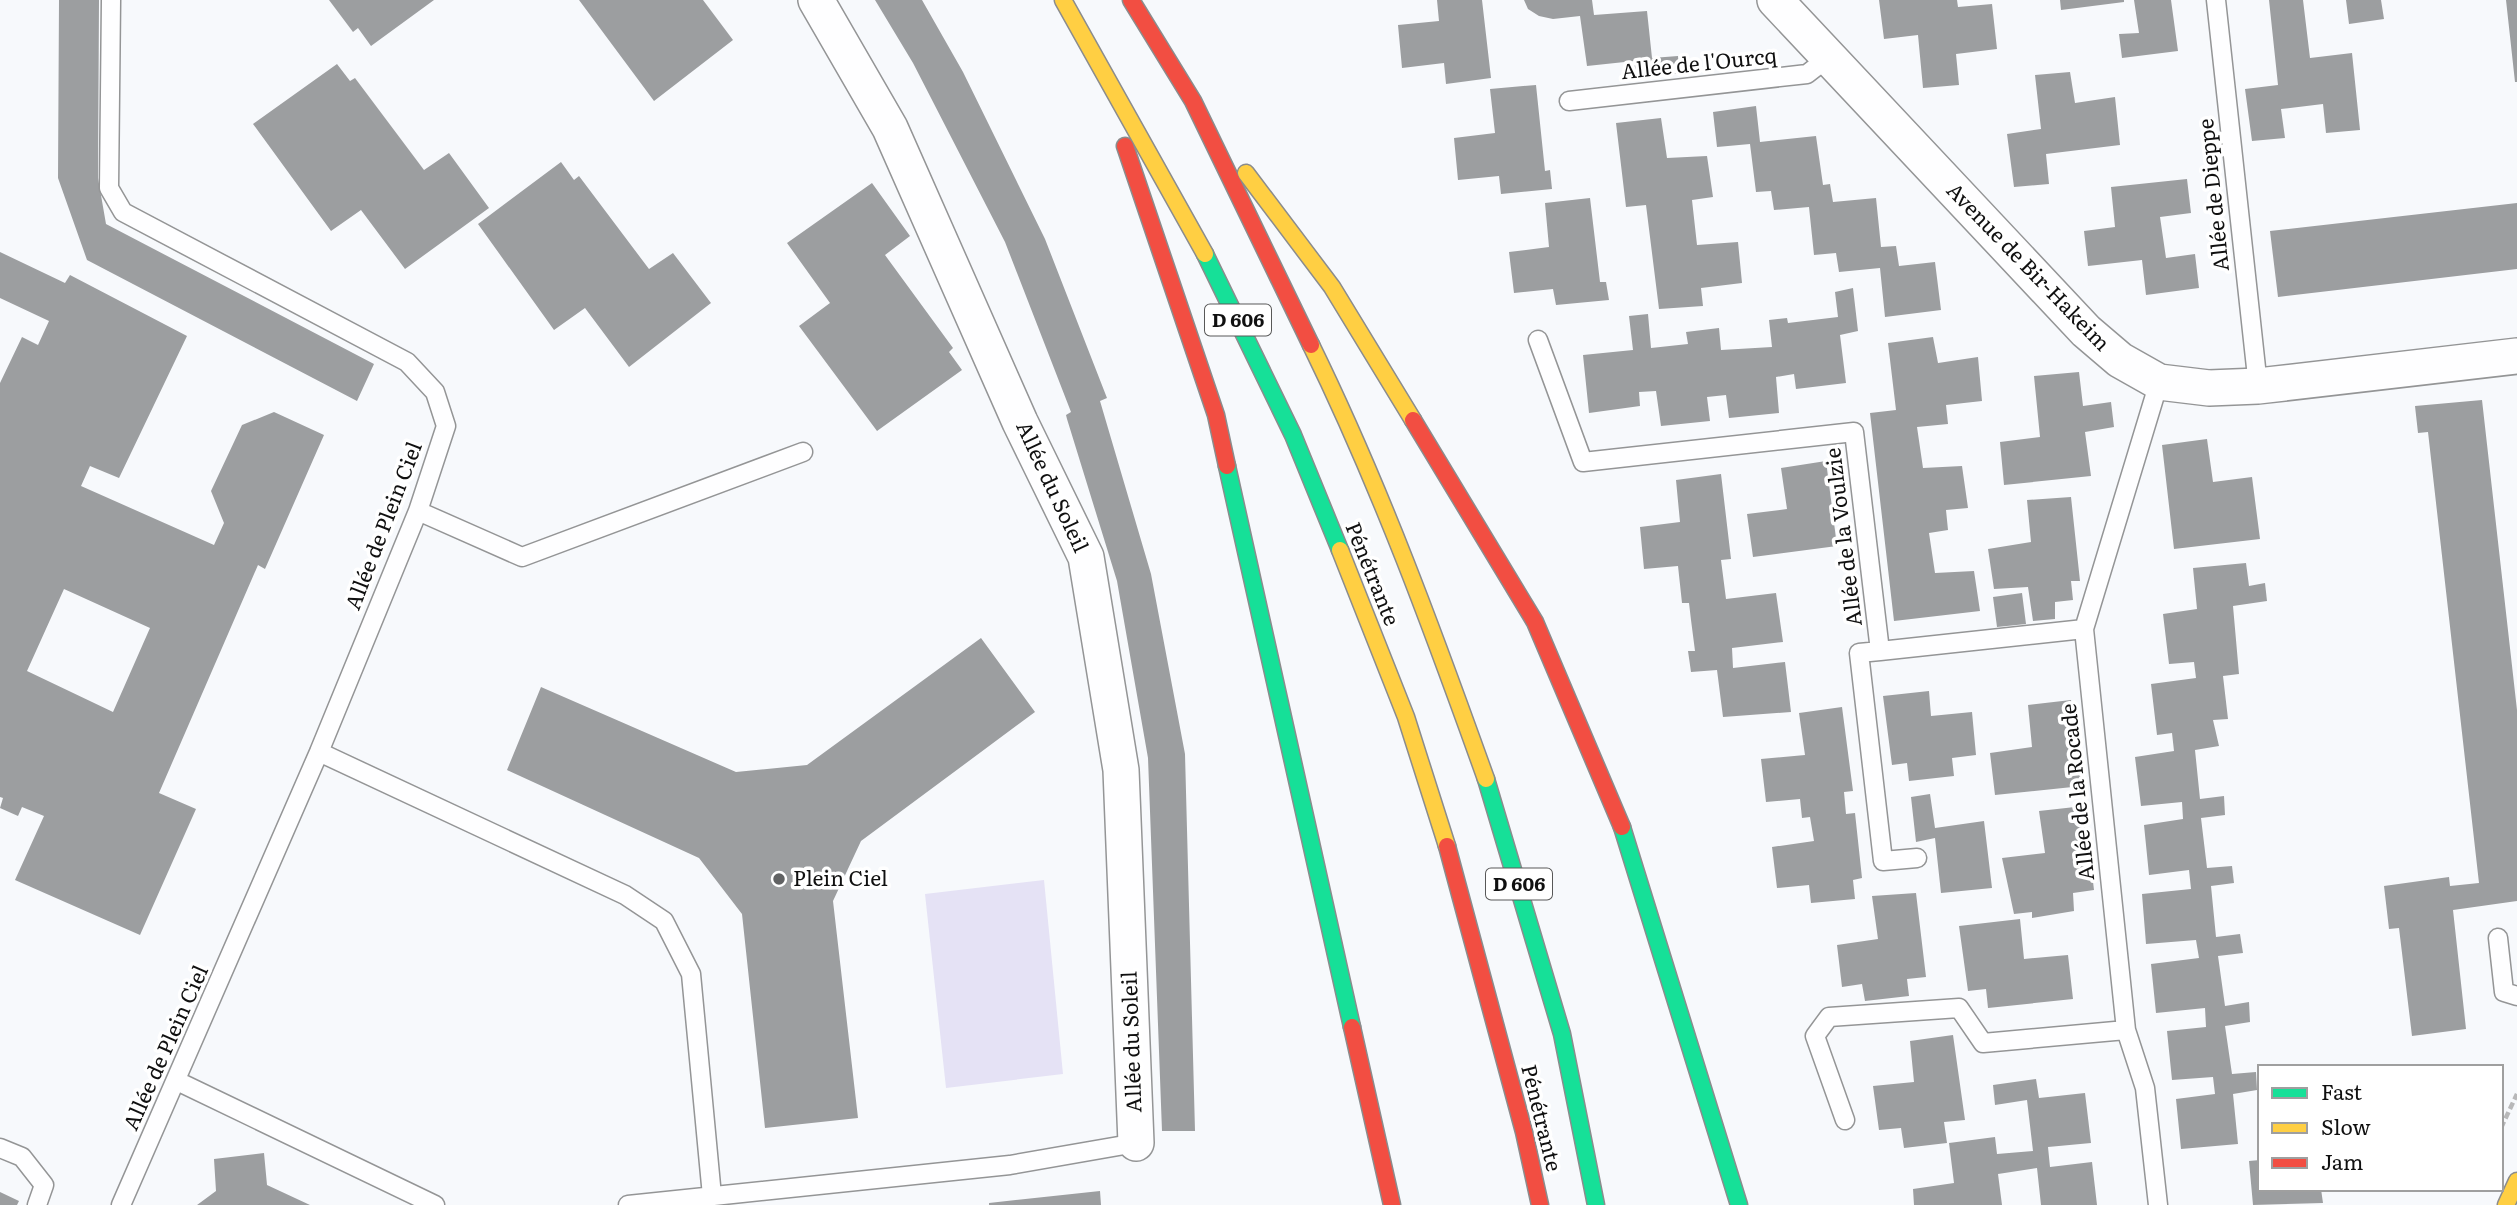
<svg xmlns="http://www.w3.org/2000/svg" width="2517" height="1205" font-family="Literata,serif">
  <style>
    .pitch { fill: #e5e2f5 }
    .building { fill: #9c9ea0; fill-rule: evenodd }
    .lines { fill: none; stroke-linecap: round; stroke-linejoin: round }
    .lane-casing { stroke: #949596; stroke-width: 21 }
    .street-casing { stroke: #949596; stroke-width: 38 }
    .fast-casing { stroke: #8b8c8d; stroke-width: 19 }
    .slow-casing { stroke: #8b8c8d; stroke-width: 19 }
    .jam-casing { stroke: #8b8c8d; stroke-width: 19 }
    .path { stroke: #b8b8b9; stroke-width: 4.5; stroke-dasharray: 7 3.5; stroke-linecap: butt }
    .lane { stroke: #fefeff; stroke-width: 18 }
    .street { stroke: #fefeff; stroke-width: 35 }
    .fast { stroke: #16e098; stroke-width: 16 }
    .slow { stroke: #ffcf43; stroke-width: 16 }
    .jam { stroke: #f24e42; stroke-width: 16 }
    .poi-dot { fill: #616263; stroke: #fff; stroke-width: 2.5 }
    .labels { text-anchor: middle; stroke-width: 7; stroke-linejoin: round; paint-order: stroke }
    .shield { fill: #fff; stroke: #585858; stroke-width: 2 }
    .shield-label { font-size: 19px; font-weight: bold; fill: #101010 }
    .street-label { font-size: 21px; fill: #101010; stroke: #fff }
    .poi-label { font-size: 21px; fill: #101010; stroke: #fff; text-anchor: start }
  </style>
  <rect width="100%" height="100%" fill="#f7f9fc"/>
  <path class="pitch" d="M1044 880 1063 1074 946 1088 925 894Z"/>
  <path class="building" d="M59 0H99L98 178 106 224 374 364 357 401 87 260 58 178Z
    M329 0H434L371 46 358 28 353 32Z
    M579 0H703L733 40 654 101Z
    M875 0H922L963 72 1045 239 1107 398 1100 401 1151 574 1185 754 1195 1131H1162L1148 758 1117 581 1067 419 1066 415 1071 412 1005 242 913 63Z
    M1437 0H1482L1491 78 1446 84 1444 63 1402 68 1398 25 1439 21Z
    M1524 0H1592L1594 15 1647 11 1652 58 1678 56 1680 73 1636 79 1634 61 1587 66 1580 16 1553 19 1539 16 1528 9Z
    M1879 0H1957L1958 7 1992 4 1997 49 1956 54 1959 85 1923 88 1918 35 1884 39Z
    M2060 0H2124V2L2061 10Z
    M2134 0H2171L2178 51 2122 58 2119 34 2139 33Z
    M2269 0H2303L2310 58 2352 53 2360 130 2326 133 2323 104 2281 109 2285 138 2252 141 2245 89 2278 85Z
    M2346 0H2381L2384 19 2349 24Z
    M2506 0H2517V82H2515Z
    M337 64 350 81 355 78 424 170 449 153 489 208 405 269 361 210 331 231 253 124Z
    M2070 72 2075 103 2115 97 2120 145 2046 154 2049 184 2014 187 2007 134 2041 129 2035 75Z
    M1536 85 1545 171 1550 170 1552 189 1501 194 1499 176 1458 180 1454 138 1495 133 1490 89Z
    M1756 106 1760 142 1816 136 1823 185 1830 184 1833 202 1876 198 1881 247 1896 246 1899 266 1935 262 1941 310 1885 317 1880 268 1839 272 1836 253 1814 255 1809 207 1774 210 1771 191 1756 192 1750 144 1717 147 1713 112Z
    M1661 118 1667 158 1707 156 1713 197 1692 200 1697 245 1738 242 1742 283 1701 288 1703 306 1659 309 1646 205 1626 207 1616 123Z
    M561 162 574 180 579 176 649 269 673 253 711 303 629 367 585 308 554 330 478 224Z
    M2187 179 2191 213 2160 217 2166 258 2195 254 2199 288 2146 295 2142 260 2088 266 2084 231 2115 227 2111 187Z
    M872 183 910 236 885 255 953 348 949 352 962 370 877 431 799 326 830 303 787 243Z
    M1590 198 1600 282H1606L1609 300 1556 305 1553 289 1514 293 1509 252 1549 247 1545 203Z
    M2517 203V269L2278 297 2270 231Z
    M0 252 65 283 70 275 187 336 119 478 90 466 81 486 214 545 224 523 211 491 242 425 274 412 324 435 265 569 258 565 159 793 196 809 140 935 15 880 44 816 22 807 18 816 0 808 3 798 0 797V383L22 337 38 345 49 321 0 298ZM64 589 150 628 113 712 27 671Z
    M1853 288 1858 331 1840 335 1846 383 1796 389 1794 374 1776 377 1779 413 1729 418 1726 395 1707 397 1710 421 1661 426 1656 391 1639 392 1640 406 1589 413 1583 355 1633 350 1629 316 1648 314 1651 348 1688 344 1686 332 1719 328 1721 350 1772 347 1769 320 1787 318 1788 323 1838 317 1835 292Z
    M1933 337 1938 363 1978 357 1982 401 1946 405 1948 424 1917 427 1923 468 1962 466 1968 508 1946 510 1948 530 1929 533 1935 573 1974 571 1980 611 1894 621 1870 413 1896 410 1888 343Z
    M2079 372 2083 406 2111 402 2114 427 2085 432 2091 476 2004 485 2000 442 2040 437 2034 376Z
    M2482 400 2517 710V901L2453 910 2466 1029 2412 1036 2399 928 2389 929 2384 886 2449 877 2450 886 2479 883 2428 432 2418 433 2415 406Z
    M2207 439 2213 482 2252 477 2260 539 2174 549 2162 445Z
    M1826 461 1837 546 1753 557 1747 514 1787 509 1781 468Z
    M1721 474 1731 559 1721 560 1726 599 1776 593 1783 642 1732 648 1733 668 1785 662 1791 712 1723 717 1717 670 1691 672 1688 651H1695L1691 620 1689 603H1682L1678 566 1644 569 1640 527 1680 522 1676 480Z
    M2071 497 2080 581H2071L2073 600 2055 602V619L2033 621 2028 587 1994 589 1988 549 2031 542 2027 500Z
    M2246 563 2249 586 2265 583 2267 601 2233 606 2239 674 2223 676 2228 719 2213 720 2219 746 2195 750 2200 799 2224 796 2225 815 2201 818 2207 868 2232 866 2234 883 2211 886 2216 937 2240 934 2243 953 2218 956 2225 1006 2249 1002 2250 1022 2225 1026 2232 1074 2256 1072 2257 1090 2233 1094 2238 1144 2181 1149 2176 1099 2215 1094 2213 1077 2172 1080 2167 1031 2206 1027 2205 1008 2156 1013 2151 964 2199 958 2196 940 2146 944 2142 894 2191 889 2189 870 2149 875 2144 825 2183 819 2182 802 2141 806 2135 757 2174 751 2172 733 2157 735 2151 684 2196 678 2194 662 2169 664 2163 614 2197 609 2193 568Z
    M2022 593 2026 624 1997 627 1993 597Z
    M981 638 1035 712 861 841 833 901 858 1118 765 1128 742 914 699 858 507 770 541 687 736 772 807 765Z
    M1929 691 1931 716 1972 712 1976 755 1952 758 1954 776 1909 781 1907 763 1892 765 1883 696Z
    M2071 700 2082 786 1995 795 1990 753 2032 747 2028 705Z
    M1842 707 1853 791 1844 792 1846 814 1855 813 1862 878 1853 880 1855 899 1811 903 1809 885 1777 888 1772 847 1814 841 1810 817 1802 818 1800 799 1766 802 1761 759 1805 755 1799 713Z
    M1930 794 1935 828 1984 821 1992 888 1941 893 1935 838 1916 842 1911 797Z
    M2084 806 2094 890 2073 893 2074 911 2032 918V912L2014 914 2002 858 2045 853 2039 811Z
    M1916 893 1926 977 1907 979 1909 996 1865 1001 1862 984 1842 987 1837 945 1878 939 1872 896Z
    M2020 919 2024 959 2068 955 2073 999 1988 1008 1986 989 1968 991 1959 926Z
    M1953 1035 1965 1120 1944 1122 1947 1143 1904 1148 1901 1128 1879 1130 1873 1086 1914 1082 1910 1041Z
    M2036 1079 2039 1098 2085 1093 2091 1143 2048 1147 2050 1167 2092 1162 2097 1205H2041L2037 1168 1998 1174 2002 1205H1914L1913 1189 1954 1183 1949 1143 1995 1137 1997 1154 2033 1151 2027 1100 1995 1105 1993 1085Z
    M264 1153 267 1185 310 1205H197L216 1191 214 1159Z
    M2260 1160V1189H2321L2323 1203 2253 1205 2249 1161Z
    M1100 1191 1101 1205H989V1203Z
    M0 1192 19 1201 17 1205H0Z"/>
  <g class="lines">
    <defs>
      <path id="lane" d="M111 0 109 188 123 212 407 362 435 392 446 426 418 511 319 752 121 1205
        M2216 0 2258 386
        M1569 101 1807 74 1829 57
        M1538 340 1583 462 1854 432 1880 651 1859 653 1883 861 1917 858
        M418 511 522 557 803 452
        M1880 651 2084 629
        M319 752 625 895 664 921 691 974 712 1196
        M2498 938 2504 992 2517 996
        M177 1081 435 1205
        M1845 1120 1815 1036 1829 1017 1959 1008 1983 1043 2126 1030
        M0 1148 22 1157 44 1185 37 1205
        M628 1205 1010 1165 1136 1143
        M2158 1205 2145 1088 2126 1030 2084 629 2159 382"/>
      <path id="street" d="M816 0 890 128 1020 422 1086 557 1121 770 1136 1143
        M1775 0 2086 331 2120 360 2159 382 2209 388 2258 386 2517 356"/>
      <path id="fast" d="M1205 254 1293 435 1340 550
        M1227 466 1352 1027
        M1486 779 1562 1034 1596 1205
        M1622 827 1739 1205"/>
      <path id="slow" d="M1063 0 1205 254
        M1246 173 1332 287 1413 420
        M1311 345C1380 486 1433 631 1486 779
        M1340 550 1406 717 1447 846
        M2506 1205 2517 1181"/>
      <path id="jam" d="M1131 0 1193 101 1311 345
        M1125 146 1216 415 1227 466
        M1413 420 1535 622 1622 827
        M1447 846 1524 1132 1540 1205
        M1352 1027 1392 1205"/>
    </defs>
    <use href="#lane" class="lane-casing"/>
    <use href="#street" class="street-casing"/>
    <use href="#fast" class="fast-casing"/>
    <use href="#slow" class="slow-casing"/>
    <use href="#jam" class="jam-casing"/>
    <path class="path" d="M2501 1128 2517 1094"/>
    <use href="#lane" class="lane"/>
    <use href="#street" class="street"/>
    <use href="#fast" class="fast"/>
    <use href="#slow" class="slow"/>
    <use href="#jam" class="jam"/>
  </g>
  <circle class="poi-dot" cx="779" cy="879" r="7"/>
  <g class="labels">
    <g class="shield">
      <rect x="1205" y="304.5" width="66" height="31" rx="5"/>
      <rect x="1486" y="868.5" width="66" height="31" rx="5"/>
    </g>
    <g class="shield-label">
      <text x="1238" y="327">D 606</text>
      <text x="1519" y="891">D 606</text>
    </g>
    <g class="street-label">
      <text transform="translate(1699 64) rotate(-6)" y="7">Allée de l'Ourcq</text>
      <text transform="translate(2214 195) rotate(-96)" y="7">Allée de Dieppe</text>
      <text transform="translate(2028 267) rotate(46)" y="7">Avenue de Bir-Hakeim</text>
      <text transform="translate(1052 487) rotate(65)" y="7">Allée du Soleil</text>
      <text transform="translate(384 526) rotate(-69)" y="7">Allée de Plein Ciel</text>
      <text transform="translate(1844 537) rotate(-97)" y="7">Allée de la Voulzie</text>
      <text transform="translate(1372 574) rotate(68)" y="7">Pénétrante</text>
      <text transform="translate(2078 792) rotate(-96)" y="7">Allée de la Rocade</text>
      <text transform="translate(1132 1042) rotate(-92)" y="7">Allée du Soleil</text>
      <text transform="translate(166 1048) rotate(-66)" y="7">Allée de Plein Ciel</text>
      <text transform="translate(1541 1118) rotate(76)" y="7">Pénétrante</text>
    </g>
    <g class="poi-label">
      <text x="793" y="886">Plein Ciel</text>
    </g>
  </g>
  <rect x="2258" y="1065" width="245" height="126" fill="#ffffff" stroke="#9f9f9f" stroke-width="2"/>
  <rect x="2272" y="1088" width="35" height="10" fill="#16e098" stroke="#9f9f9f" stroke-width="2"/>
  <text x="2321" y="1100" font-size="21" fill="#101010">Fast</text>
  <rect x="2272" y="1123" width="35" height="10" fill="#ffcf43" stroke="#9f9f9f" stroke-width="2"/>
  <text x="2321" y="1135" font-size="21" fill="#101010">Slow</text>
  <rect x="2272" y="1158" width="35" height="10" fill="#f24e42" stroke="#9f9f9f" stroke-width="2"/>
  <text x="2321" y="1170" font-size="21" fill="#101010">Jam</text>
</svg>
